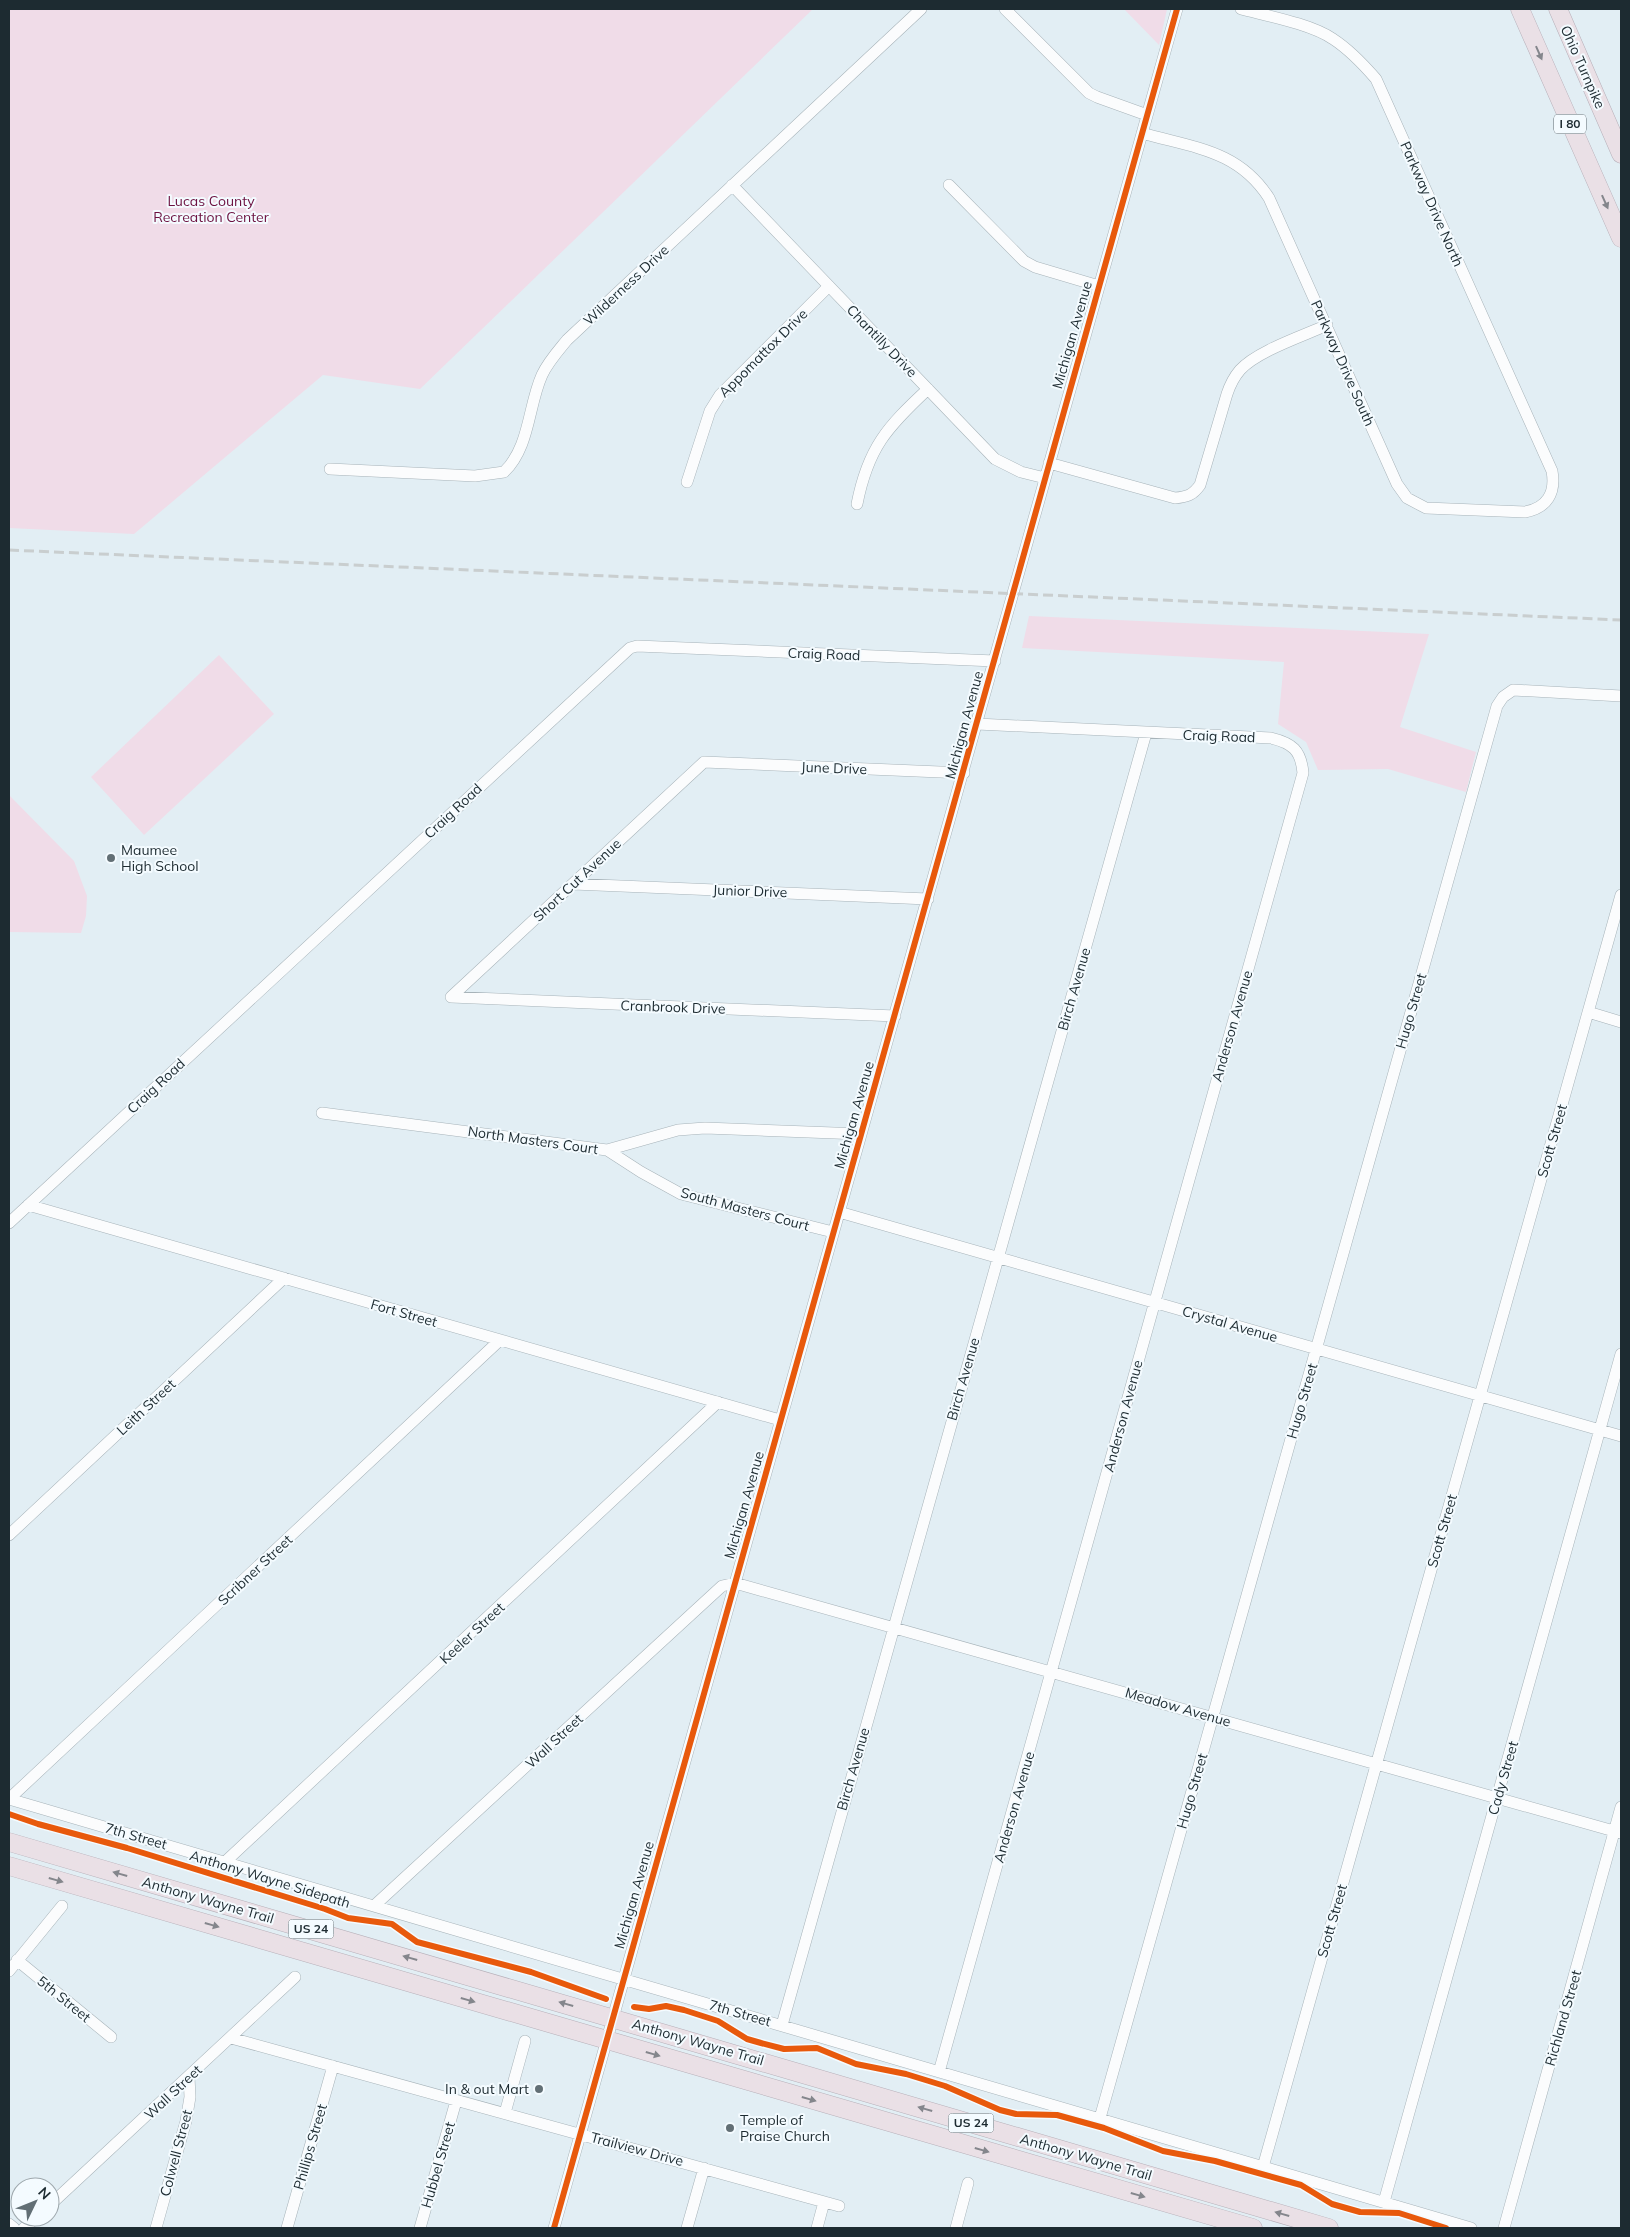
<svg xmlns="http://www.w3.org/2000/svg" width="1630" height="2237" font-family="Mulish,sans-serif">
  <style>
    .green { fill: #f0dce8 }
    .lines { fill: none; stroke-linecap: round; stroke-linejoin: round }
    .minor-casing { stroke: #a7b3b9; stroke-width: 12 }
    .highway-casing { stroke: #b6afb8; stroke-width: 19 }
    .minor { stroke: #fbfcfd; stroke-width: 11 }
    .highway { stroke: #eae0e6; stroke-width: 18 }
    .rail { stroke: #c9cecf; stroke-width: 3; stroke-dasharray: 10 5; stroke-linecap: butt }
    .cycleway-casing { stroke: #f4fbff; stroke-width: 9 }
    .cycleway { stroke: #e8590c; stroke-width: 6 }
    .oneway { fill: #84868c }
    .poi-dot { fill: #626f75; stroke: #f4fbff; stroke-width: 2 }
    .labels { text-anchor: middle; stroke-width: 4; stroke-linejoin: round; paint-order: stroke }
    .shield { fill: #f4fbff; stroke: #5e696f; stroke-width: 1 }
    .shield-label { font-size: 12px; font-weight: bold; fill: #1d2b31 }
    .street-label { font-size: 14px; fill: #1d2b31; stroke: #f4fbff }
    .park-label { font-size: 14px; fill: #6c1140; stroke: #f4fbff }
    .poi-label { font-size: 14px; fill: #1d2b31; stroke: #f4fbff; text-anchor: start }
  </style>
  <rect width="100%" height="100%" fill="#e2eef4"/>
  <path class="green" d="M9 9H813L420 389 323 375 134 534 9 528Z
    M1124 9H1167L1159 45Z
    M1029 616 1429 634 1400 727 1476 752 1466 792 1388 769 1318 770 1306 742 1278 724 1284 662 1022 648Z
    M219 655 274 714 144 835 91 777Z
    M9 795 74 861 87 896 86 916 81 933 9 932Z"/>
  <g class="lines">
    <defs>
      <path id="minor" d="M1005 9 1089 93 1097 97 1147 115
        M1142 133C1194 148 1238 150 1269 198L1397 484 1407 498 1426 508 1525 512C1547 508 1556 493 1552 471L1376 79C1363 64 1350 50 1333 39 1311 24 1268 16 1241 9
        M732 185 995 459 1021 472 1045 478
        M949 185 1024 261 1035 267 1099 286
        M1049 463 1175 498C1187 497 1193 495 1200 485L1227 394C1230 385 1234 377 1240 370 1257 351 1303 336 1327 325
        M330 469 475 476 504 472C530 447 528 406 542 375 548 362 558 351 567 340L921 9
        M687 482 710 411 720 395 829 286
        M857 504C868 448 887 427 928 389
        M573 884 928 899
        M451 997 704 762 964 773
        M451 997 895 1016
        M1588 1012 1621 1022
        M322 1113 607 1150 678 1130 705 1128 861 1134
        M607 1150 641 1172 681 1194 833 1232
        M28 1205 780 1420
        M839 1212 1621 1436
        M9 1223 630 648 637 646 995 661
        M9 1535 284 1278
        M9 1799 1471 2228
        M9 1799 500 1340
        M225 1862 718 1402
        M375 1905 722 1586 735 1583 1621 1833
        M17 1960 111 2037
        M9 1971 62 1906
        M782 2025 1146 733
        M231 2038 839 2206
        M939 2072 1303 773C1301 750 1292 743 1271 738L977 724
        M505 2113 525 2041
        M1100 2118 1497 706 1503 697 1513 690 1621 696
        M1263 2167 1621 895
        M1384 2202 1621 1354
        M50 2205 295 1977
        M9 2224 14 2228
        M24 2228 37 2217
        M156 2228 186 2121 190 2097 189 2077
        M287 2228 333 2066
        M420 2228 456 2101
        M554 2228 1177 9
        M687 2228 704 2168
        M817 2228 824 2202
        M956 2228 968 2183
        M1504 2228 1621 1807"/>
      <path id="highway" d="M1520 9 1621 238
        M1558 9 1621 154
        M9 1842 1329 2228
        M9 1866 1253 2228"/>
    </defs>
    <use href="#minor" class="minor-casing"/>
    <use href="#highway" class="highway-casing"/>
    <use href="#minor" class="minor"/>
    <use href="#highway" class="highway"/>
    <path class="rail" d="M9 550 1621 620"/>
    <defs>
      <path id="cycleway" d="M9 1814 38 1824 127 1848 325 1909 348 1918 392 1924 417 1942 531 1972 606 1999
        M634 2007 649 2009 666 2006 684 2010 718 2021 747 2039 761 2043 784 2049 817 2048 856 2064 906 2074 945 2086 1000 2110 1016 2114 1057 2115 1104 2128 1163 2151 1215 2161 1301 2185 1332 2204 1360 2212 1399 2213 1446 2228
        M554 2228 1177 9"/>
    </defs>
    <use href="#cycleway" class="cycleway-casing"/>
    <use href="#cycleway" class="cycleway"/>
  </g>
  <defs><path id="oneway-solid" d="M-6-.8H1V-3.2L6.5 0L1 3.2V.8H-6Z" transform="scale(1.25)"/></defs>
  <g class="oneway">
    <use href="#oneway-solid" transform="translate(1539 53) rotate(66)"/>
    <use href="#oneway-solid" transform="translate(1605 202) rotate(66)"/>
    <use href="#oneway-solid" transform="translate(120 1874) rotate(-164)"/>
    <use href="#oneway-solid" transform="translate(56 1880) rotate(16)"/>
    <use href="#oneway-solid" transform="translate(212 1925) rotate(16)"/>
    <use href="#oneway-solid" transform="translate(410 1958) rotate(-164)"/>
    <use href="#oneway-solid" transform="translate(468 2000) rotate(16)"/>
    <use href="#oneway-solid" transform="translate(566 2004) rotate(-164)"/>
    <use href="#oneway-solid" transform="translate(653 2054) rotate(16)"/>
    <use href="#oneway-solid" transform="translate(809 2099) rotate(16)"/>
    <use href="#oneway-solid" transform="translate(925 2109) rotate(-164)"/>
    <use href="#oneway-solid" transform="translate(982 2150) rotate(16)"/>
    <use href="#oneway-solid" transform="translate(1138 2195) rotate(16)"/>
    <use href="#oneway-solid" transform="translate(1282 2214) rotate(-164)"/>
  </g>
  <g class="poi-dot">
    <circle cx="111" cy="858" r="5"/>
    <circle cx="539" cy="2089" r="5"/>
    <circle cx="730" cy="2128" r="5"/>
  </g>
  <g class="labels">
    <g class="shield">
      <rect x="1554" y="114.5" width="32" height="19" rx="4"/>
      <rect x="288.5" y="1919.5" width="45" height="19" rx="4"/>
      <rect x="948.5" y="2113.5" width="45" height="19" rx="4"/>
    </g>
    <g class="shield-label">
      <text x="1570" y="128">I 80</text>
      <text x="311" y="1933">US 24</text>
      <text x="971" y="2127">US 24</text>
    </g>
    <g class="street-label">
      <text transform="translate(1583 67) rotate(66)" y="5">Ohio Turnpike</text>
      <text transform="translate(1432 204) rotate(66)" y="5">Parkway Drive North</text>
      <text transform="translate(626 285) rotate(-43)" y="5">Wilderness Drive</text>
      <text transform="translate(1072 335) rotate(-74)" y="5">Michigan Avenue</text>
      <text transform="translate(882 341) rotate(46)" y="5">Chantilly Drive</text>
      <text transform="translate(763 353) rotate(-45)" y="5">Appomattox Drive</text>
      <text transform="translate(1343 363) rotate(66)" y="5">Parkway Drive South</text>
      <text transform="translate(824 654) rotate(2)" y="5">Craig Road</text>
      <text transform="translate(964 725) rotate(-75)" y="5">Michigan Avenue</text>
      <text transform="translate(1219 736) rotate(2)" y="5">Craig Road</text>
      <text transform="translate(834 768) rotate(2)" y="5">June Drive</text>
      <text transform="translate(453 811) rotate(-43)" y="5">Craig Road</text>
      <text transform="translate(577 880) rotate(-43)" y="5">Short Cut Avenue</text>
      <text transform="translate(750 891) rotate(2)" y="5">Junior Drive</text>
      <text transform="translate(1074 989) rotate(-74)" y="5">Birch Avenue</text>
      <text transform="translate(673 1007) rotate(2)" y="5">Cranbrook Drive</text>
      <text transform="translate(1411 1011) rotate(-74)" y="5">Hugo Street</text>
      <text transform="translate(1232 1026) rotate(-74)" y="5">Anderson Avenue</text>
      <text transform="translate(156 1086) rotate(-43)" y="5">Craig Road</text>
      <text transform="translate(854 1115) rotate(-74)" y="5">Michigan Avenue</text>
      <text transform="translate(533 1140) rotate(8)" y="5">North Masters Court</text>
      <text transform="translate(1552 1141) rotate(-74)" y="5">Scott Street</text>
      <text transform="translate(745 1209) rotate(15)" y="5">South Masters Court</text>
      <text transform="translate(404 1313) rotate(16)" y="5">Fort Street</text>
      <text transform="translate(1230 1324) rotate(16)" y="5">Crystal Avenue</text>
      <text transform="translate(963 1379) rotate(-74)" y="5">Birch Avenue</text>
      <text transform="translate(1302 1401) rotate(-74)" y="5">Hugo Street</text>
      <text transform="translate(146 1407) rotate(-43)" y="5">Leith Street</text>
      <text transform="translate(1123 1416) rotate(-75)" y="5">Anderson Avenue</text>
      <text transform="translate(744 1505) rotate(-74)" y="5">Michigan Avenue</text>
      <text transform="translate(1442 1531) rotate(-74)" y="5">Scott Street</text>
      <text transform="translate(255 1570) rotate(-43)" y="5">Scribner Street</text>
      <text transform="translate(472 1633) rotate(-43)" y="5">Keeler Street</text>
      <text transform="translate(1178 1707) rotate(16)" y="5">Meadow Avenue</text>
      <text transform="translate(554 1741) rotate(-43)" y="5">Wall Street</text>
      <text transform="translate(853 1769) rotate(-74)" y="5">Birch Avenue</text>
      <text transform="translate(1503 1778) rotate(-74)" y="5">Cady Street</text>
      <text transform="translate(1192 1791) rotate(-74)" y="5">Hugo Street</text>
      <text transform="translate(1014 1807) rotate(-74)" y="5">Anderson Avenue</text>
      <text transform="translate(136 1836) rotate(16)" y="5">7th Street</text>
      <text transform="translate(270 1879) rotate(17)" y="5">Anthony Wayne Sidepath</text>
      <text transform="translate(634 1895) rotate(-74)" y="5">Michigan Avenue</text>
      <text transform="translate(208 1900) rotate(16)" y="5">Anthony Wayne Trail</text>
      <text transform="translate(1332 1921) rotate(-74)" y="5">Scott Street</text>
      <text transform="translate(64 1999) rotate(39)" y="5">5th Street</text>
      <text transform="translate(740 2013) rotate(16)" y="5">7th Street</text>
      <text transform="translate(1563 2018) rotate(-74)" y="5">Richland Street</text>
      <text transform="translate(698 2042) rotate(16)" y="5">Anthony Wayne Trail</text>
      <text transform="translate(173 2092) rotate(-43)" y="5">Wall Street</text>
      <text transform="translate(310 2147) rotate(-74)" y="5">Phillips Street</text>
      <text transform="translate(637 2149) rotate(15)" y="5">Trailview Drive</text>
      <text transform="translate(176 2153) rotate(-75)" y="5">Colwell Street</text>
      <text transform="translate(1086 2157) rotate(16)" y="5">Anthony Wayne Trail</text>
      <text transform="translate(438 2165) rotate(-74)" y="5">Hubbel Street</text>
    </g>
    <g class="park-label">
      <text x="211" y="206">Lucas County<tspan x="211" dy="16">Recreation Center</tspan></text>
    </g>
    <g class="poi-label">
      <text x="121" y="855">Maumee<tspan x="121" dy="16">High School</tspan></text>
      <text x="529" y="2094" text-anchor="end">In &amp; out Mart</text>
      <text x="740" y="2125">Temple of<tspan x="740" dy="16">Praise Church</tspan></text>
    </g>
  </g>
  <rect width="1630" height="2237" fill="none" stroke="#1d2b31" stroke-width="20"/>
  <g transform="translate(35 2202) rotate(47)"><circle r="24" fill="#f4fbff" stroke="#9ea8ad"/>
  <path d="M0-4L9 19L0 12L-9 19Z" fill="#626f75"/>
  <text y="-8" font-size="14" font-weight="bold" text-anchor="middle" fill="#1d2b31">N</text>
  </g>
</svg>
